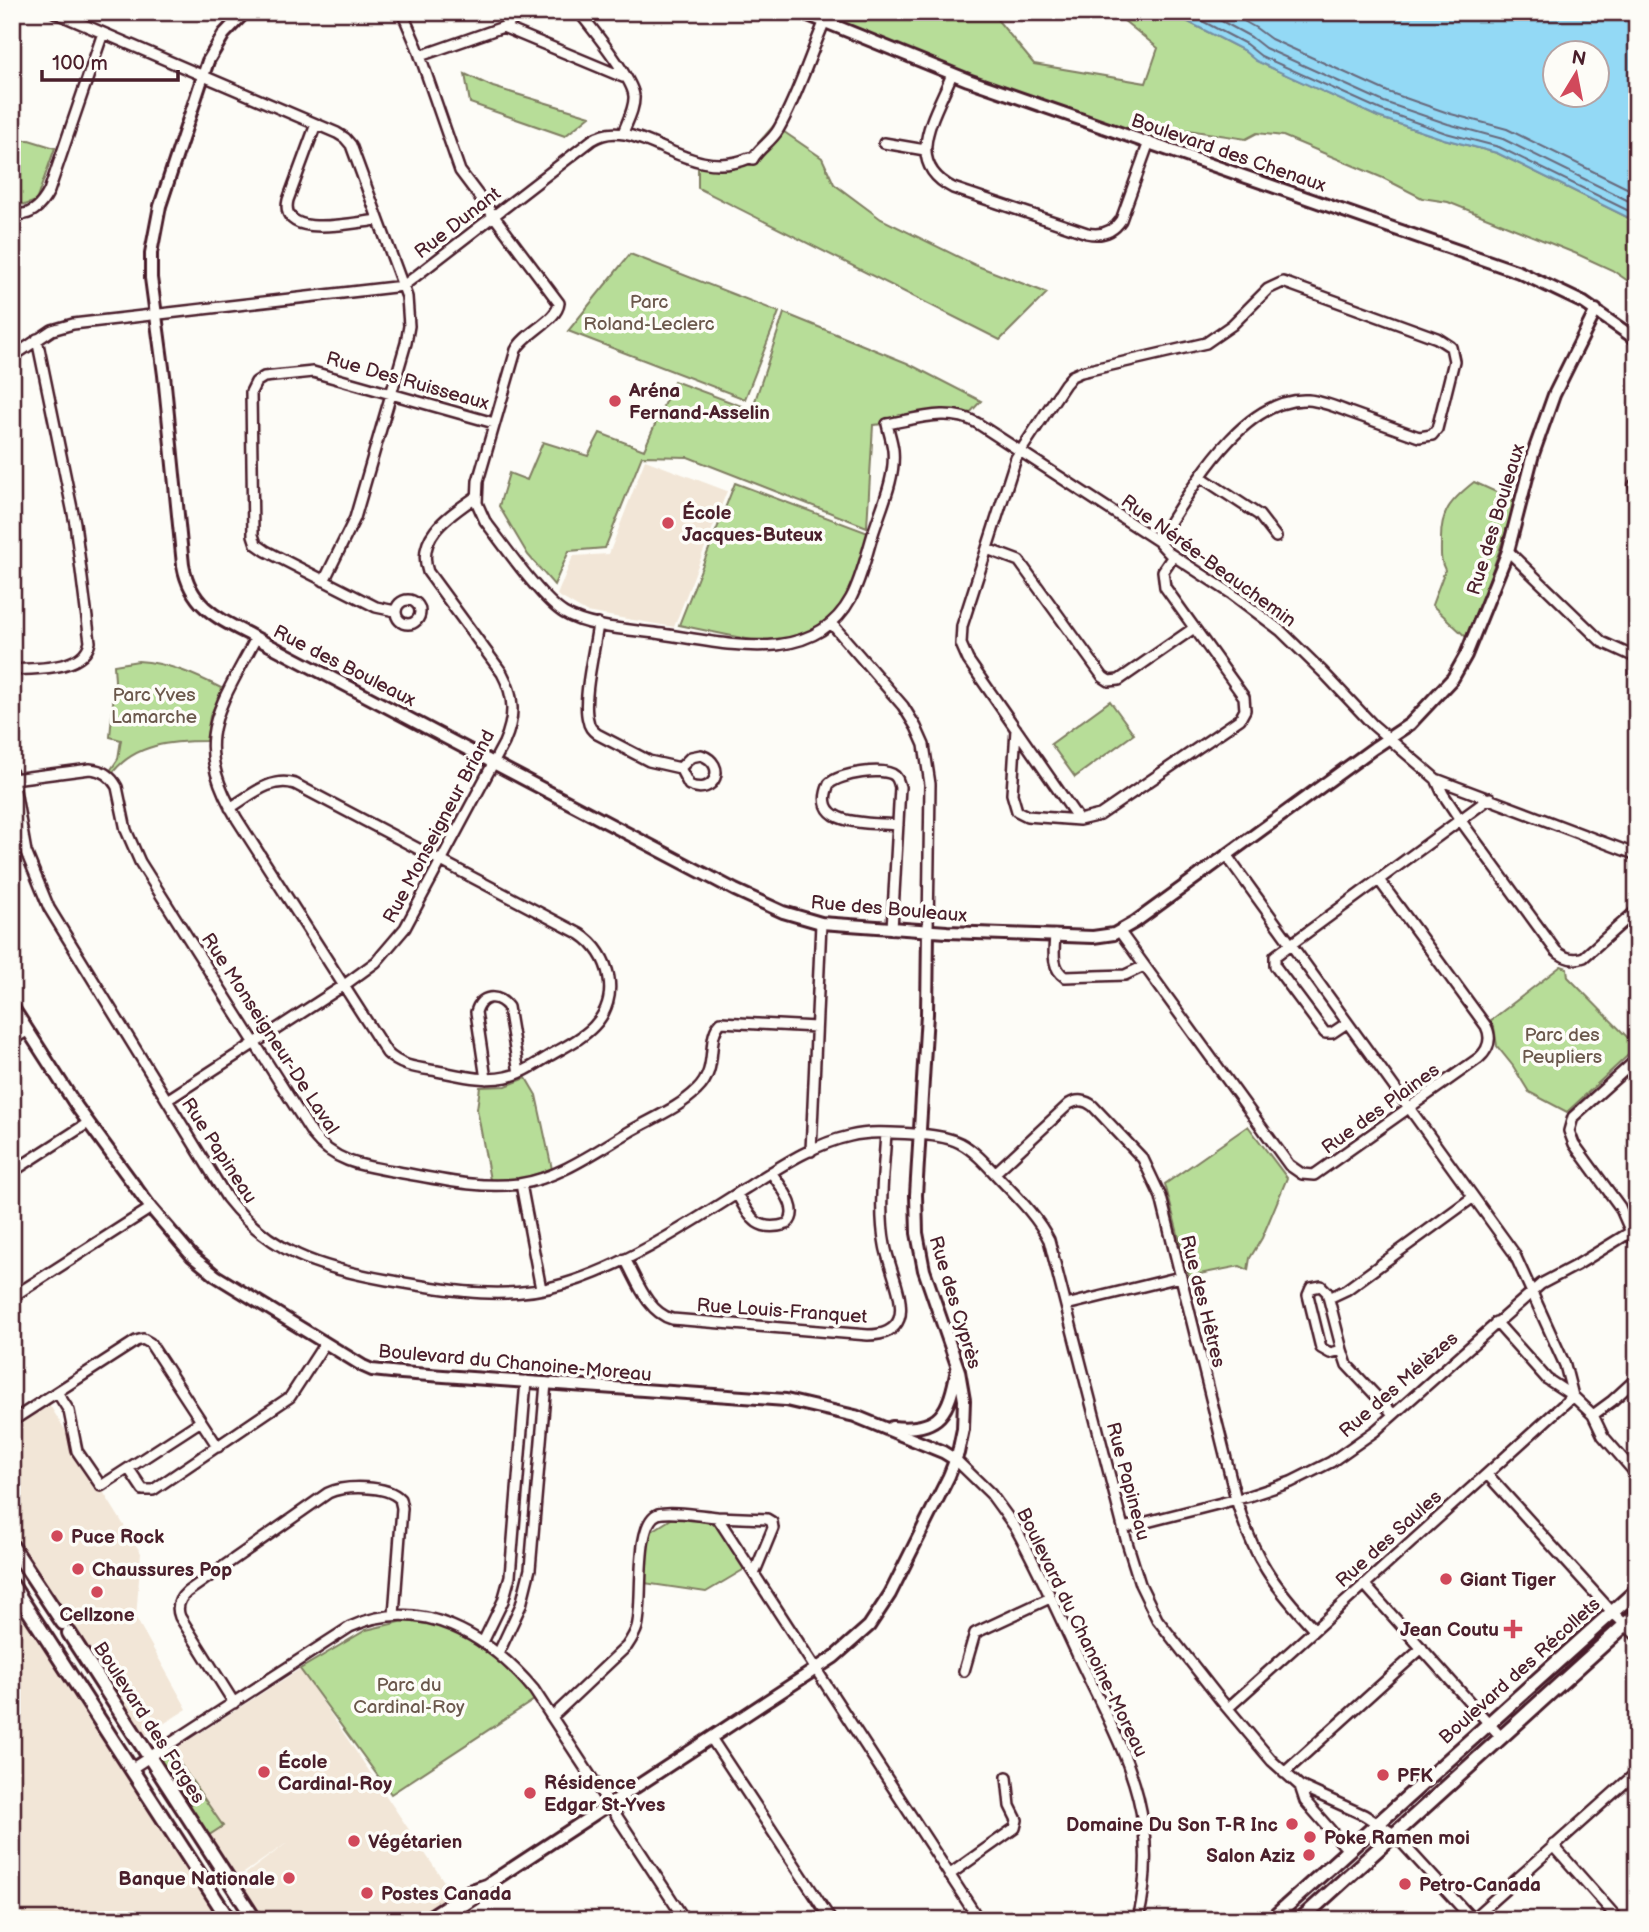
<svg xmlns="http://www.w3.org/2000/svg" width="1649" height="1932" font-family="'Balsamiq Sans',sans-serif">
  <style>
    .built { fill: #f2e6d7 }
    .green { fill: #b7dd98; stroke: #807e62; stroke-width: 2 }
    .water { fill: #93d9f5; stroke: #768fa4; stroke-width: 2; fill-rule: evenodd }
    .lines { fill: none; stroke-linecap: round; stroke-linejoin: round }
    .shore { stroke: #67697c; stroke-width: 2 }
    .minor-casing { stroke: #4a1f2b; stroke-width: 14 }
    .tertiary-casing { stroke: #4a1f2b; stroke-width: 16 }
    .secondary-casing { stroke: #4a1f2b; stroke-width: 18 }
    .minor { stroke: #fdfcf7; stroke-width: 9 }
    .tertiary { stroke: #fdfcf7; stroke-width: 10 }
    .secondary { stroke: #fdfcf7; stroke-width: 12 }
    .poi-dot { fill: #d1495b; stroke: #fdfcf7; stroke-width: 2.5 }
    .labels { text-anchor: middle; stroke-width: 7; stroke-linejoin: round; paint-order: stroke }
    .street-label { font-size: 19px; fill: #4a1f2b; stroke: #fdfcf7 }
    .park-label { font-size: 19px; fill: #6b584c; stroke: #fdfcf7 }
    .poi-label { font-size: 19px; font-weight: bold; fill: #4a1f2b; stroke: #fdfcf7; text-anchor: start }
  </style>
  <rect width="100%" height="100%" fill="#fdfcf7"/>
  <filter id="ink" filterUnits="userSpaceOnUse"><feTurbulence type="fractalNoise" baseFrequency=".0143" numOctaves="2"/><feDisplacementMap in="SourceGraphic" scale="14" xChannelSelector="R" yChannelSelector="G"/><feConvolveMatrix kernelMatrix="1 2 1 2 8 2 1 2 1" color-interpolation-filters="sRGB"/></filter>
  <g filter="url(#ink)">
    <path class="built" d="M645 460 727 491 674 627 586 612 557 595 573 556 609 554Z
      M49 1404 141 1553 136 1618 187 1709 141 1738 12 1533V1427Z
      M12 1600 221 1920H12Z
      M300 1669 456 1899 443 1906 451 1920H256L232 1884 290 1841 231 1882 153 1763Z"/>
    <path class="green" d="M809 12H991L1034 64 1146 83 1158 48 1113 12H1169L1243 50 1257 61 1378 117 1444 139 1497 153 1637 222V287L1612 270 1577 254 1448 202 1422 198 1383 178 1283 136 1257 133 1246 139 1188 130 1153 141 958 71Z
      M465 74 493 87 590 116 565 136 470 103Z
      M774 125 822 158 834 184 881 219 975 265 1047 293 1000 340 698 188V164L749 154Z
      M12 140H29L55 148 36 201 25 205 14 201 12 194Z
      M630 254 779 312 745 399 568 331Z
      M784 313 907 363 981 401 966 417 873 425 867 527 688 457 642 456 605 548 569 551 554 585 528 555 499 506 509 473 527 480 543 442 588 456 600 433 644 450 674 381 752 410Z
      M1474 482 1516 501 1469 640 1432 605 1445 570C1440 561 1441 553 1441 543 1440 512 1450 501 1474 482Z
      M735 483 871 534 858 581 831 627 780 646 679 625Z
      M138 661C169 663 196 675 223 689L210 716 206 741C171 741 136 744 113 772L110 771 118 759 121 740 110 737 115 681 114 665Z
      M1110 701 1134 734 1075 777 1051 744Z
      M1561 966 1567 968 1568 977 1637 1047 1567 1112 1529 1092 1513 1066 1497 1046 1494 1027 1490 1021Z
      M526 1078 536 1095 552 1169 521 1179 490 1180 477 1109 480 1087 506 1086Z
      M1248 1126 1287 1178 1262 1238 1250 1258 1248 1270 1240 1266 1189 1276 1165 1184Z
      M676 1516 724 1526 748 1567 706 1592 644 1583 649 1533Z
      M404 1621 437 1625 490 1645 537 1698 391 1794 300 1669 366 1630Z
      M172 1752 223 1826 203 1839 154 1763Z"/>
    <path class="water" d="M1169 12H1637V222L1497 153 1444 139 1378 117 1256 61 1243 50ZM1554 52H1596V94H1554Z"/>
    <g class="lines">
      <path class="shore" d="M1185 12 1246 44 1261 56 1381 110 1446 133 1499 147 1637 215
        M1205 12 1251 37 1265 48 1384 102 1448 124 1503 139 1637 205
        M1228 12 1256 28 1271 39 1388 92 1451 114 1507 129 1637 193"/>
      <defs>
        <path id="minor" d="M54 12 337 133 345 138 351 145 407 297 409 326 406 343 355 518 324 581
          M402 12 417 47 460 171 559 303C557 321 525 332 516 350L478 481 477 503 485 521C504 545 540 598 564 613 588 628 634 630 662 634 725 643 813 668 851 598 861 579 866 557 872 537 880 510 896 479 893 450 892 441 889 433 887 424 916 419 950 407 977 423L1158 541 1169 553 1232 594 1281 631 1323 672 1373 725 1436 779 1637 855
          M579 12C591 27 633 79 634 96 635 108 627 122 623 133
          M503 27 623 77
          M420 56 503 27 525 12
          M952 74C937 113 901 162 953 188L1087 233C1101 236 1113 232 1121 220L1149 142
          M316 124 288 200C278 241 356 222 378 220
          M884 143 925 150
          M12 212C29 220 42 205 49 191L103 33
          M12 357 52 330 73 324 403 286 592 140C635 111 687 185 749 158L753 159C757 150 772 141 778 130 797 97 809 58 824 23
          M1201 477 1259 515 1276 537
          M1634 485 1637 493
          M1158 541C1190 493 1241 396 1308 400 1322 401 1336 407 1349 412 1372 420 1396 429 1419 437L1432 435 1437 429 1454 361 1451 347 1437 338 1283 282 1268 289 1232 325 1206 343 1081 372 1072 376 1065 384 1016 458 962 626 961 644 968 660 1079 820 1100 815 1240 719 1245 710 1244 697 1165 587 1163 571 1173 556
          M987 549 1019 561 1103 677 1109 681 1119 680 1194 628
          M1508 551 1602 642 1637 658
          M396 612a12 12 0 1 1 24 0a12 12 0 1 1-24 0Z
          M395 611 376 607 266 551 256 544 253 535 251 392 256 382 264 377 313 372 494 423
          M831 623 903 706 916 727 924 745 930 784 928 931
          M598 624C595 648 582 699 588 720 589 727 592 730 597 734L649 761 680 768
          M12 670C36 668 84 671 90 642L75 523 37 339
          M1016 729 1012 794 1017 811 1027 816 1079 820
          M701 755C728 764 715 797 689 785L680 768 691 757Z
          M12 773 26 852 49 908 227 1198C270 1253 320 1268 387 1280 446 1290 505 1302 564 1284 626 1266 692 1222 746 1188 778 1168 813 1144 850 1136 871 1131 892 1133 913 1134 928 1135 946 1136 960 1143 975 1151 987 1165 999 1178 1017 1197 1037 1216 1049 1240L1126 1539 1140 1584 1157 1619 1219 1698 1272 1761 1300 1786 1364 1815 1394 1834 1473 1920
          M13 779 90 769C103 770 111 776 117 787L126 830 140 862 313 1135C335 1163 365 1166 398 1172 438 1179 478 1189 519 1184 559 1178 595 1152 629 1132 651 1119 679 1108 697 1090 720 1068 705 1038 721 1022L816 1027
          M1436 779 1443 794 1461 821 1556 951C1564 958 1574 961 1584 957L1637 910
          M230 808C250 796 271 776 295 784L580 934C611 954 621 998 594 1026 582 1039 564 1047 549 1056 536 1064 522 1074 506 1077 483 1082 459 1075 437 1071 419 1068 401 1067 387 1053L237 819C190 740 218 711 256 638
          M1227 856 1514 1253 1565 1365 1573 1396
          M892 929 900 787C898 782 899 780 895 776 884 766 839 774 829 784 810 828 871 822 898 825
          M1120 932 1289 1165 1302 1174 1314 1175 1479 1058C1489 1049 1492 1038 1486 1026L1379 880
          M1055 935C1054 951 1051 968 1065 977L1125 975 1144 966
          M1347 1023 1332 1033H1325L1275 966V956L1490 798
          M12 1040 27 1031
          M1637 1059 1573 1117 1569 1131 1574 1144 1620 1207 1637 1246
          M486 1079 476 1012C481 995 497 993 508 1007L519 1073
          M167 1100 343 986 376 962 405 928 504 743C515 718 515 697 502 673L428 572C415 535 452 514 477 496
          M811 1151 821 923
          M12 1172 88 1123
          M995 1173 1069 1104C1077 1099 1086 1100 1093 1106L1143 1159 1161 1197 1236 1499C1253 1557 1273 1585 1314 1629
          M521 1184 541 1289
          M737 1194C750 1217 756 1233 787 1224 802 1210 780 1186 771 1172
          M1630 1231 1637 1210
          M625 1259C637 1280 647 1312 672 1319L868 1335C881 1335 894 1332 899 1319 906 1300 888 1265 885 1245 878 1209 884 1169 886 1133
          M1321 1286 1327 1292 1342 1350 1330 1353 1321 1348 1308 1295 1311 1288Z
          M12 1297 151 1208
          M1329 1298 1346 1290 1472 1198
          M1066 1305 1180 1277
          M1496 1322 1547 1379 1573 1396 1593 1415 1603 1436 1637 1475
          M1342 1350 1347 1365 1393 1414
          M57 1392 69 1411 77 1451 101 1486 201 1421
          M1593 1415 1612 1401 1637 1378
          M12 1421 136 1341 143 1339 150 1343 218 1447
          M956 1460 991 1494 1015 1527C1038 1568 1058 1613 1078 1656 1122 1749 1163 1812 1138 1920
          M129 1469 143 1490H153L290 1397 325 1343
          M1487 1474 1612 1612 1637 1636
          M717 1517 767 1519 772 1522 773 1528 754 1574
          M1123 1528 1249 1496 1291 1482 1331 1462 1375 1431 1541 1284 1577 1265 1637 1228
          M1364 1584 1501 1737
          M483 1642 503 1601 510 1576 526 1381
          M499 1652 521 1605 530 1569 546 1383
          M964 1671 975 1633 1050 1598
          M234 1703 180 1617C176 1607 179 1599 187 1592L328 1493C345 1485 387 1485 400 1499L402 1508 394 1615
          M1228 1708 1573 1396
          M553 1716 627 1646C631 1640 635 1634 637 1627 644 1604 634 1523 658 1514 671 1510 702 1516 717 1517L979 1920
          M711 1738 831 1920
          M131 1769 350 1627C421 1594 489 1636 534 1690L685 1920
          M1284 1773 1422 1648
          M1300 1786 1305 1801 1348 1850
          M1553 1845 1619 1920
          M949 1875 1015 1828 1017 1820 1010 1806 1007 1777
          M1471 1920 1637 1772"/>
        <path id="tertiary" d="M245 12 224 34 208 61 160 206 151 253V278L164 375 183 565C191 609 220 619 256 638L735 890 783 912 821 923 947 932 1093 937 1114 934 1135 922 1374 748 1410 724 1453 678 1466 655 1508 551 1533 454 1554 395 1596 310
          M801 12 968 80 1519 272 1584 303 1637 340
          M12 1006 77 1107 151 1208 192 1256 216 1276 363 1366 372 1370 401 1373 786 1400 855 1416 943 1452 956 1460
          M892 1427C941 1432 949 1412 957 1369
          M424 1920 469 1891 486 1885
          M441 1920 475 1898 488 1884 834 1657 869 1626 890 1594 949 1476 958 1453 963 1429 964 1400 959 1371 924 1270 917 1233 916 1195 927 1014 928 931"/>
        <path id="secondary" d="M12 1546 63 1623
          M12 1585 229 1920
          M69 1633 255 1920
          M1271 1920 1637 1590
          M1300 1920 1637 1614"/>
      </defs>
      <use href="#minor" class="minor-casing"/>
      <use href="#tertiary" class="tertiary-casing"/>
      <use href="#secondary" class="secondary-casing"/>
      <use href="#minor" class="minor"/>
      <use href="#tertiary" class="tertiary"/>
      <use href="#secondary" class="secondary"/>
    </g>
  </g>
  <g class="poi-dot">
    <circle cx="615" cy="401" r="7"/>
    <circle cx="668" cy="523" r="7"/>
    <circle cx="57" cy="1536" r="7"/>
    <circle cx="78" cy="1569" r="7"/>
    <circle cx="1446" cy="1579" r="7"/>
    <circle cx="97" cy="1592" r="7"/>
    <path d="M1509.5 1618.5h7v7h7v7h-7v7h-7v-7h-7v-7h7z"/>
    <circle cx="264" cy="1772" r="7"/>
    <circle cx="1383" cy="1775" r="7"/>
    <circle cx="530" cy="1793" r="7"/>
    <circle cx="1292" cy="1824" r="7"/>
    <circle cx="1310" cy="1837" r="7"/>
    <circle cx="354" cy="1841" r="7"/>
    <circle cx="1309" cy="1855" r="7"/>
    <circle cx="289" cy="1878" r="7"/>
    <circle cx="1405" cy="1884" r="7"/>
    <circle cx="367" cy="1893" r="7"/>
  </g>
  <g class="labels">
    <g class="street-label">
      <text transform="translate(1229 152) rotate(19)" y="7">Boulevard des Chenaux</text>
      <text transform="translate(457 222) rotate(-38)" y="7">Rue Dunant</text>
      <text transform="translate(408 380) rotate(16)" y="7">Rue Des Ruisseaux</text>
      <text transform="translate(1495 519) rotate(-73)" y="7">Rue des Bouleaux</text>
      <text transform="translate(1209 560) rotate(36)" y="7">Rue Nérée-Beauchemin</text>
      <text transform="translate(345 665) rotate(27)" y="7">Rue des Bouleaux</text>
      <text transform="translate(438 826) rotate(-62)" y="7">Rue Monseigneur Briand</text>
      <text transform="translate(889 908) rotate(5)" y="7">Rue des Bouleaux</text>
      <text transform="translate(271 1033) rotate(57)" y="7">Rue Monseigneur-De Laval</text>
      <text transform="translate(1380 1108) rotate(-36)" y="7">Rue des Plaines</text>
      <text transform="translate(220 1150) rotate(57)" y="7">Rue Papineau</text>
      <text transform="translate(1204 1301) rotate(76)" y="7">Rue des Hêtres</text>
      <text transform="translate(956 1302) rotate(73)" y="7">Rue des Cyprès</text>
      <text transform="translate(782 1310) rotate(4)" y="7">Rue Louis-Franquet</text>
      <text transform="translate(515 1362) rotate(5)" y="7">Boulevard du Chanoine-Moreau</text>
      <text transform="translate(1398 1384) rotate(-41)" y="7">Rue des Mélèzes</text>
      <text transform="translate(1129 1481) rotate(75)" y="7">Rue Papineau</text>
      <text transform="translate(1388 1538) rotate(-42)" y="7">Rue des Saules</text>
      <text transform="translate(1083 1632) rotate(64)" y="7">Boulevard du Chanoine-Moreau</text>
      <text transform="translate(1519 1670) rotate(-42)" y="7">Boulevard des Récollets</text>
      <text transform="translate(150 1722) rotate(57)" y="7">Boulevard des Forges</text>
    </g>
    <g class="park-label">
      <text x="649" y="308">Parc<tspan x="649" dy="22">Roland-Leclerc</tspan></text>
      <text x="154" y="701">Parc Yves<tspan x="154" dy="22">Lamarche</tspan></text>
      <text x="1562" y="1041">Parc des<tspan x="1562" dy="22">Peupliers</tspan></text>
      <text x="409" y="1691">Parc du<tspan x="409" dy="22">Cardinal-Roy</tspan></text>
    </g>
    <g class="poi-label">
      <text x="629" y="397">Aréna<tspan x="629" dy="22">Fernand-Asselin</tspan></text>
      <text x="682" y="519">École<tspan x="682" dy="22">Jacques-Buteux</tspan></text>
      <text x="71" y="1543">Puce Rock</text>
      <text x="92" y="1576">Chaussures Pop</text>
      <text x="1460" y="1586">Giant Tiger</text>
      <text x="97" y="1621" text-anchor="middle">Cellzone</text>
      <text x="1499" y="1636" text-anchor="end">Jean Coutu</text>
      <text x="278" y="1768">École<tspan x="278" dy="22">Cardinal-Roy</tspan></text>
      <text x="1397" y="1782">PFK</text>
      <text x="544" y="1789">Résidence<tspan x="544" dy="22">Edgar St-Yves</tspan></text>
      <text x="1278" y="1831" text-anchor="end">Domaine Du Son T-R Inc</text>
      <text x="1324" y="1844">Poke Ramen moi</text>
      <text x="368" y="1848">Végétarien</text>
      <text x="1295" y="1862" text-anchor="end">Salon Aziz</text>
      <text x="275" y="1885" text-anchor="end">Banque Nationale</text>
      <text x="1419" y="1891">Petro-Canada</text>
      <text x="381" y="1900">Postes Canada</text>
    </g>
  </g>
  <rect width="1649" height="1932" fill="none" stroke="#fdfcf7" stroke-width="42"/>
  <rect x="21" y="21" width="1607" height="1890" fill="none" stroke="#4a1f2b" stroke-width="2.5" filter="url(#ink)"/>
  <g transform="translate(1576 74) rotate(10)"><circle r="33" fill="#fdfcf7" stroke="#b5a4a5" stroke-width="2"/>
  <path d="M0-5L12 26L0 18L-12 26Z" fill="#d1495b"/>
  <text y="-10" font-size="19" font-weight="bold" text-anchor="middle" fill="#4a1f2b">N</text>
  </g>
  <path d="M42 70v10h136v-10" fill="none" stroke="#4a1f2b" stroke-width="3.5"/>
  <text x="52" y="70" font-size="21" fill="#4a1f2b" stroke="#fdfcf7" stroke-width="5" paint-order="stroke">100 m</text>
</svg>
